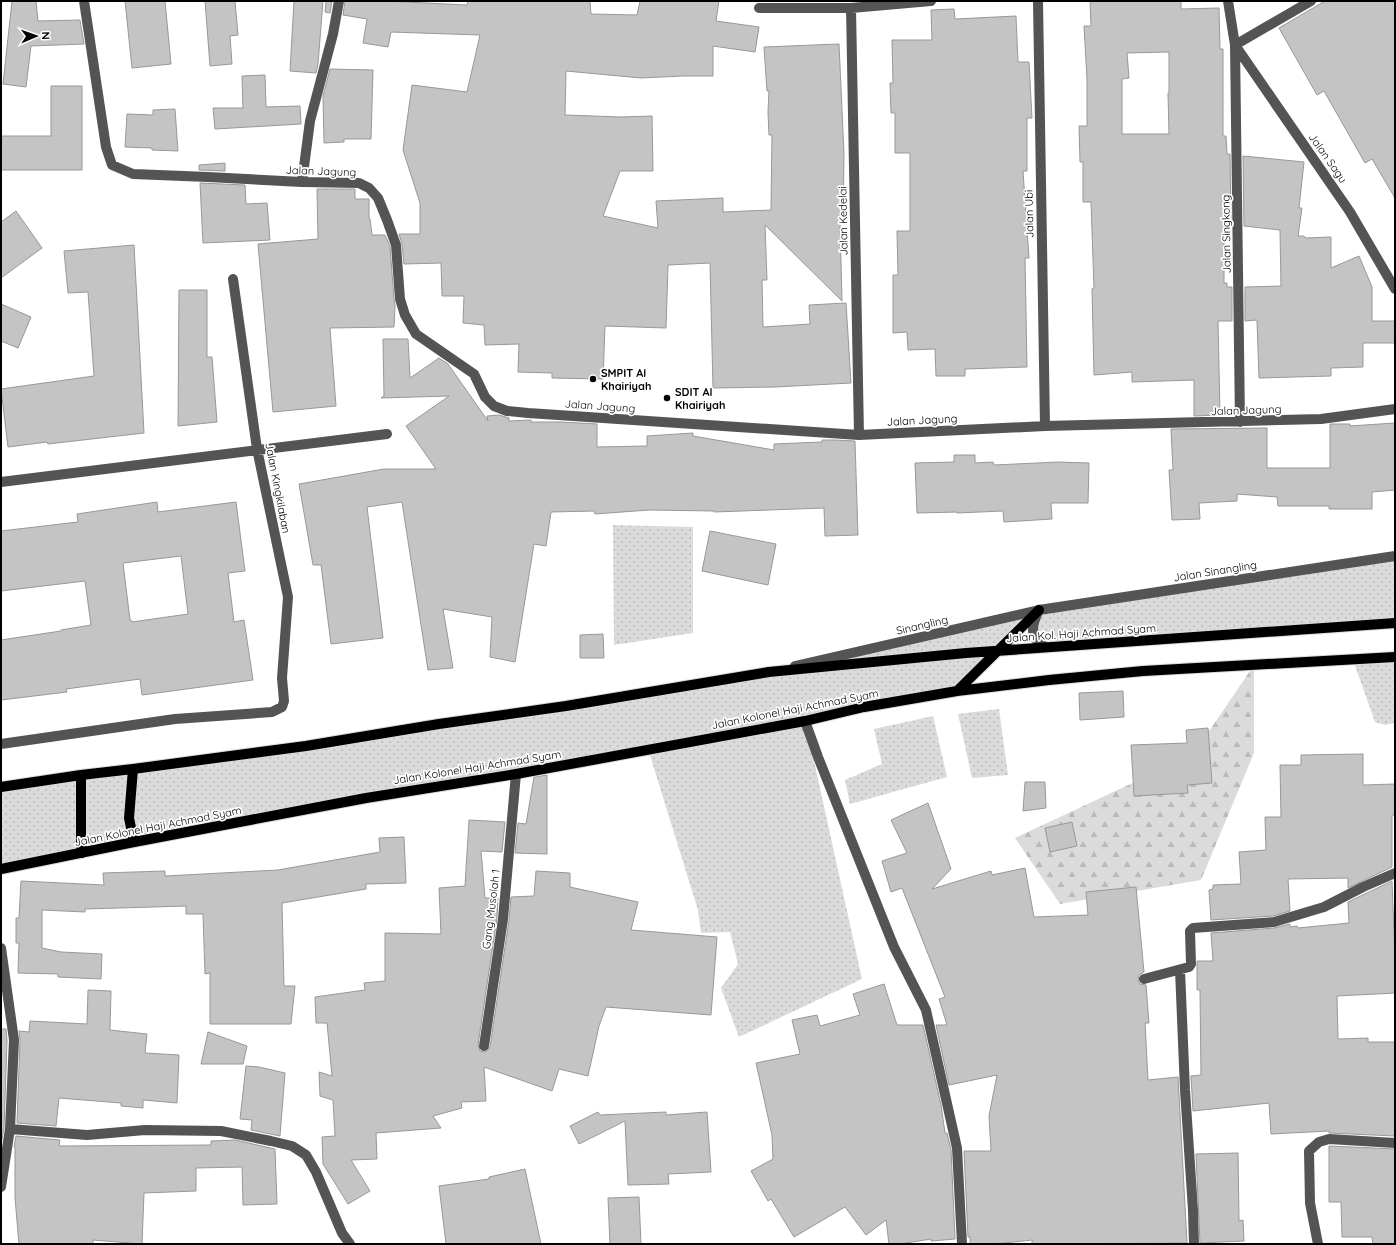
<svg xmlns="http://www.w3.org/2000/svg" width="1396" height="1245" font-family="Quicksand,sans-serif">
  <style>
    .grass { fill: url(#grass-dots) }
    .forest { fill: url(#forest-firs) }
    .building { fill: #c4c4c4; stroke: #989898; fill-rule: evenodd }
    .lines { fill: none; stroke-linecap: round; stroke-linejoin: round }
    .major-casing { stroke: #dbdbdb; stroke-width: 12 }
    .minor { stroke: #545454; stroke-width: 10 }
    .major { stroke: #000; stroke-width: 10 }
    .poi-dot { fill: #000; stroke: #fff; stroke-width: 1.5 }
    .labels { text-anchor: middle; stroke-width: 3.5; stroke-linejoin: round; paint-order: stroke }
    .street-label { font-size: 11px; fill: #000; stroke: #fff }
    .poi-label { font-size: 11px; font-weight: bold; fill: #000; stroke: #fff; text-anchor: start }
  </style>
  <defs>
    <pattern id="grass-dots" width="8" height="8" patternUnits="userSpaceOnUse"><rect width="8" height="8" fill="#dbdbdb"/><path d="M2 2h.1M6 6h.1" fill="none" stroke="#bababa" stroke-width="1.8" stroke-linecap="round"/></pattern>
    <pattern id="forest-firs" width="22" height="20" patternUnits="userSpaceOnUse"><rect width="22" height="20" fill="#dbdbdb"/><path d="M5 1l3.5 6h-7zM16 11l3.5 6h-7z" fill="#bababa"/></pattern>
  </defs>
  <rect width="100%" height="100%" fill="#fff"/>
  <path class="grass" d="M613 525 693 527V633L614 645Z
    M1395 556V621L1045 647 1038 643 1036 617 957 691 805 720 862 979 739 1037 721 988 738 964 730 932 701 933 698 910 648 749 1 867V787L769 672 1039 610Z
    M1395 657V723L1385 725 1375 722 1353 660Z
    M999 709 1008 775 972 778 958 714Z
    M933 716 947 777 850 804 845 780 882 764 874 729Z"/>
  <path class="forest" d="M1254 665V753L1201 880 1060 904 1015 838 1186 758 1212 727Z"/>
  <path class="building" d="M12 1H36L38 21 80 20 84 44 31 46 26 87 3 84Z
    M125 1H165L171 64 132 68Z
    M205 1H235L238 35 230 36 232 64 210 66Z
    M294 1H323L318 64 316 73 290 71Z
    M326 1H332L330 13 325 12Z
    M345 1H385L467 5 468 1H590L591 14 637 15 640 1H719L716 21 759 27 755 52 713 46V76H683L641 78 566 71 565 115 621 117 652 116 653 171H620L603 216 658 228 656 201 723 198V212L771 210 772 135H769L768 112 769 91H767L764 47 839 44 844 154 843 223H840L842 301 765 225 767 280H762L763 327 810 324 809 305 846 303 851 383 775 387 713 388 710 263 668 265 666 328 605 326 603 379 552 378V373L518 372 519 344 485 345 484 325 463 323 464 296H442L441 263 404 264 402 244 399 234H420V203L403 150 412 85 467 92 480 35 391 32 388 47 363 43 367 19 343 15Z
    M1090 1H1181V9L1219 8 1220 49H1223V136H1226L1227 154H1230L1231 225 1224 224V283H1227V287H1232V321H1218L1220 415 1194 416V380L1132 382V372L1094 375 1092 289 1094 288 1091 202H1083V162H1080L1079 126H1087V79L1084 26H1091ZM1169 52V93H1168L1169 134H1122V79L1129 78 1127 53Z
    M1325 1H1395V198L1372 159 1365 163 1324 91 1317 95 1279 28Z
    M954 9 955 19 1016 16 1018 62H1029L1032 118H1027V171H1023L1029 258H1025L1027 367 965 369V376H936L935 349 908 350 907 332 893 333V275H898L897 231H910V153H895V113H891L890 83H893L892 40H932L931 10Z
    M330 69 373 70 371 139H344V142L324 143 323 96Z
    M265 75 266 107 300 106 301 124 215 129 213 108H243L242 76Z
    M51 86H82V170H1V136H51Z
    M175 109 178 151 152 150V148L125 147 127 114 153 115V110Z
    M1243 156 1304 162 1299 208H1302L1298 236H1304L1305 238 1331 237V268L1359 256 1372 287V321H1395V343H1363V367L1331 368V376L1259 378 1257 320 1245 321V287L1281 286 1280 230 1244 226Z
    M225 163V171L199 170V165Z
    M200 183 245 185 246 204 267 203 270 240 203 243Z
    M317 189H355V199H369V219H370L372 235H385L390 246 394 299 395 305 394 327 330 328 336 406 273 412 258 244 318 239Z
    M16 211 42 248 1 278V222Z
    M134 245 144 433 48 444 47 442 8 447 1 389 94 376 88 292 68 293 64 251Z
    M179 290H207V357H212L217 422 178 426Z
    M1 304 31 317 18 348 1 341Z
    M383 339H408L410 378 439 358 448 364 488 421 487 416 499 415 509 418V421L531 420V422H561L597 424V447L647 446V436L693 433V436L774 450V444L822 442V440H835L855 441 858 535 825 536 824 508 714 512V511L649 510 595 514 594 511 551 512 546 546 534 544 515 662 490 657 492 617 443 609 453 668 428 670 402 502 367 507 383 638 331 644 321 565H313L299 484 384 469H436L406 426 449 396 381 398 384 396Z
    M1395 423V490L1372 492V509H1329V506H1278L1277 497 1237 494V501L1199 503 1200 519 1172 520 1169 470H1173L1171 429 1267 428V468H1330V424H1350V426Z
    M954 455H975V463L993 462 994 465 1058 462 1089 463 1088 503H1051L1052 519 1004 522 1003 511 957 513V512L917 513 915 463 954 462Z
    M157 502 158 512 236 502 245 571 228 573 234 622 244 620 253 680 142 695 140 679 66 689 67 692 1 700V640L61 631V630L91 625 85 581 1 591V531L78 522 77 514ZM181 556 188 614 132 622 131 620H130L123 563Z
    M710 531 776 544 768 585 702 571Z
    M603 634 604 658H580V635Z
    M1123 691 1124 717 1080 720 1079 693Z
    M1208 728 1212 783 1187 785 1188 793 1134 796 1131 745 1187 743 1186 730Z
    M1363 754V785L1395 784V815H1392V867L1348 888V878L1288 879 1290 911 1273 916 1211 920 1209 890 1213 889V885L1241 884 1239 852 1266 850 1265 817H1281L1280 765H1301V755Z
    M547 775V854L515 853 518 823 526 824 534 777Z
    M1025 782H1045L1046 808 1023 811Z
    M928 803 951 869 932 889 991 871 992 875 1025 868 1034 917 1088 915 1086 892 1136 887 1144 972 1139 975 1138 980 1140 984 1146 985 1149 1023H1145L1148 1080 1178 1077 1187 1243 1031 1244 1033 1240 994 1244H970V1237H968L964 1151H991L989 1116 997 1075 949 1085 936 1025H947L939 999 945 997 902 888 891 892 882 861 907 853 891 820Z
    M469 820 505 822 502 852 481 851 485 898H498L497 918 478 1045 480 1051 486 1052 490 1047 509 920 511 897 534 896 536 871 570 873V887L638 902 631 930 717 937 711 1015 606 1007 599 1026 588 1076 559 1069 552 1091 484 1067 486 1101 461 1102 462 1108 433 1116 441 1128 376 1133 377 1159 351 1160 370 1191 348 1204 323 1164 322 1137 335 1136 333 1100 320 1096 319 1072 332 1076 327 1023H316L315 997 365 990 364 983 385 981V933L441 934 439 888 465 886Z
    M1072 822 1077 846 1050 852 1045 828Z
    M404 837 406 883 366 884V889L282 903 284 986H295L291 1024H210V973L205 974 203 914H186V906L85 909V912L42 910V948L61 952 102 954 101 979 58 977V974L18 973 19 943H16V918H19L21 881 104 885 103 873 165 871V876L278 870 380 852 379 838Z
    M1392 881 1395 957V993L1337 996 1338 1039 1368 1038V1042H1395V1136L1329 1133V1131L1271 1134 1269 1103 1193 1111 1191 1076 1201 1075 1200 990H1197V961H1213L1211 933 1274 928 1290 924V927L1297 926 1298 928 1349 923 1348 902Z
    M884 984 897 1025H923L941 1105 945 1133H947L951 1149 955 1239 931 1241V1239L900 1244H889L886 1220 866 1235 845 1207 794 1237 771 1199 768 1201 751 1171 773 1159 772 1135 756 1063 800 1054 792 1020 817 1015 820 1026 860 1015 853 994Z
    M88 990 111 991 110 1030 147 1034 145 1053 179 1055 177 1103 143 1100V1108L121 1106V1103L59 1098 56 1126 17 1123 20 1040 19 1031 29 1032 30 1021 87 1024Z
    M1 1029H6L7 1040 4 1128 1 1145Z
    M208 1032 247 1046 243 1064H201Z
    M246 1066 259 1067 285 1073 280 1136 251 1130 252 1120 240 1119Z
    M598 1112 600 1115 666 1112V1115L707 1112 711 1172 668 1174 669 1184 628 1185 625 1121 579 1144 570 1126Z
    M16 1136 60 1140 59 1146 211 1145V1141L235 1140 275 1149 277 1204 243 1205 242 1167 196 1168V1191L144 1193 142 1244 93 1240V1244H19L15 1198V1147H14Z
    M1329 1146 1395 1149V1244H1373L1372 1237H1342L1341 1202H1329Z
    M1238 1153 1239 1221 1243 1220 1244 1241 1200 1243 1196 1154Z
    M525 1169 541 1244H446L439 1186 489 1179V1177Z
    M639 1197 641 1244H610L608 1198Z"/>
  <g class="lines">
    <defs>
      <path id="major" d="M957 691 1039 610
        M133 769 129 818 134 842
        M81 775V841L82 853
        M1 787 81 775 133 769 306 746 439 724 566 706 769 672 966 653 1395 623
        M1 869 134 842 366 798 516 774 805 721 864 707 957 691 1049 680 1143 671 1395 657"/>
    </defs>
    <use href="#major" class="major-casing"/>
    <path class="minor" d="M84 1 106 147 112 165 133 174 208 177 302 182 359 183 369 188 378 198 387 220 396 245 400 299 405 315 416 334 474 374 485 397 494 406 507 411 528 413 859 435 1045 426 1321 419 1395 409
      M1038 1 1045 426
      M1228 1 1235 45 1240 422
      M759 8H851L931 1
      M851 8 859 435
      M1235 45 1350 212 1395 289
      M1235 45 1311 1
      M302 182 310 121 333 34 339 1
      M1 482 387 434
      M1039 610C1032 624 1028 638 1045 647
      M795 666 1039 610 1395 556
      M805 721 818 757 894 947 926 1010 957 1148 962 1244
      M1 744 175 719 272 712 282 707 284 701 282 678 288 597 257 449 233 279
      M1 948 14 1040 10 1129 1 1187
      M1180 970 1185 1090 1193 1210 1194 1244
      M1144 979 1189 967 1191 964 1190 931 1193 928 1274 922 1324 907 1363 887 1395 873
      M484 1046 503 919 516 774
      M10 1129 87 1135 145 1130 221 1131 271 1141 292 1146 306 1155 316 1172 342 1233 350 1244
      M1318 1244 1310 1203 1309 1151 1319 1142 1329 1139 1395 1143"/>
    <use href="#major" class="major"/>
  </g>
  <g class="poi-dot">
    <circle cx="593" cy="379" r="4"/>
    <circle cx="667" cy="398" r="4"/>
  </g>
  <g class="labels">
    <g class="street-label">
      <text transform="translate(1328 158) rotate(55)" y="4">Jalan Sagu</text>
      <text transform="translate(321 171) rotate(2)" y="4">Jalan Jagung</text>
      <text transform="translate(1029 214) rotate(-91)" y="4">Jalan Ubi</text>
      <text transform="translate(843 221) rotate(-91)" y="4">Jalan Kedelai</text>
      <text transform="translate(1226 234) rotate(-91)" y="4">Jalan Singkong</text>
      <text transform="translate(600 406) rotate(4)" y="4">Jalan Jagung</text>
      <text transform="translate(1246 410) rotate(-2)" y="4">Jalan Jagung</text>
      <text transform="translate(922 420) rotate(-3)" y="4">Jalan Jagung</text>
      <text transform="translate(278 488) rotate(79)" y="4">Jalan Kingkilaban</text>
      <text transform="translate(1215 571) rotate(-9)" y="4">Jalan Sinangling</text>
      <text transform="translate(922 625) rotate(-13)" y="4">Sinangling</text>
      <text transform="translate(1081 633) rotate(-4)" y="4">Jalan Kol. Haji Achmad Syam</text>
      <text transform="translate(795 709) rotate(-11)" y="4">Jalan Kolonel Haji Achmad Syam</text>
      <text transform="translate(477 767) rotate(-9)" y="4">Jalan Kolonel Haji Achmad Syam</text>
      <text transform="translate(158 826) rotate(-11)" y="4">Jalan Kolonel Haji Achmad Syam</text>
      <text transform="translate(491 909) rotate(-83)" y="4">Gang Musolah 1</text>
    </g>
    <g class="poi-label">
      <text x="601" y="377">SMPIT Al<tspan x="601" dy="13">Khairiyah</tspan></text>
      <text x="675" y="396">SDIT Al<tspan x="675" dy="13">Khairiyah</tspan></text>
    </g>
  </g>
  <rect width="1396" height="1245" fill="none" stroke="#000000" stroke-width="4"/>
  <g transform="translate(36 36) rotate(88)" stroke="#ffffff" stroke-width="3" paint-order="stroke">
  <path d="M0-3L7 15L0 10L-7 15Z" fill="#000000"/>
  <text y="-6" font-size="11" font-weight="bold" text-anchor="middle" fill="#000000">N</text>
  </g>
</svg>
